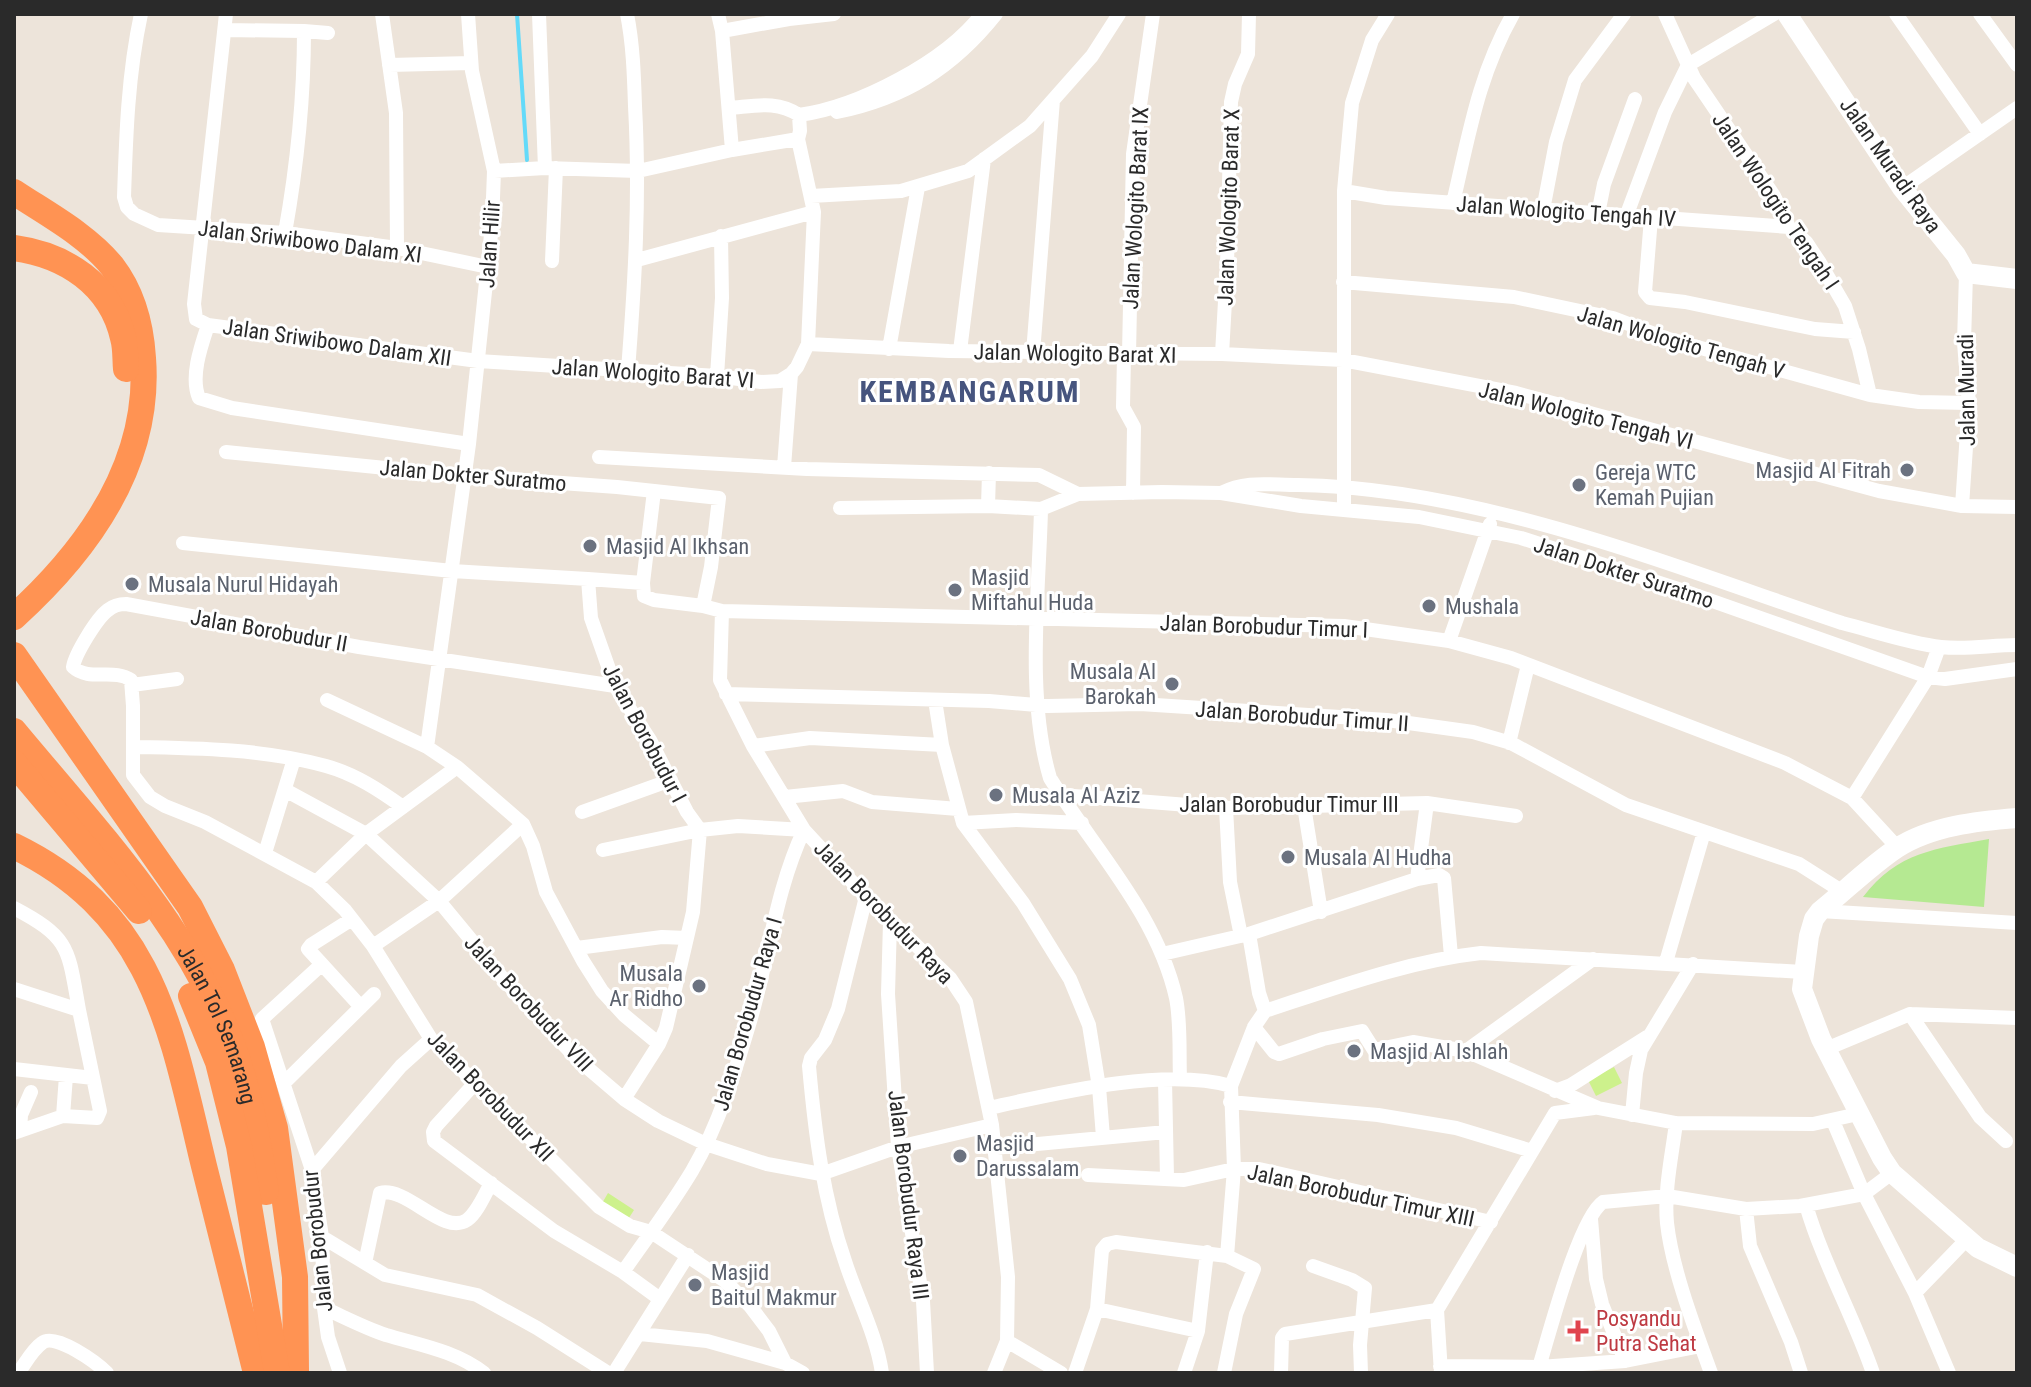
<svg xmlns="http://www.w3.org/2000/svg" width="2031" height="1387" font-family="'Roboto Condensed',sans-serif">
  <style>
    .green { fill: #b5e992 }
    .pitch { fill: #cdf18c }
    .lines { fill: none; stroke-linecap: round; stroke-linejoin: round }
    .stream { stroke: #64daf9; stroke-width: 4 }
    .street { stroke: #fff; stroke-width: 14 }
    .secondary { stroke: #fff; stroke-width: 20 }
    .highway { stroke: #ff9353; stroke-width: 26 }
    .worship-dot { fill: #6b7280; stroke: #fff; stroke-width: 3 }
    .health-dot { fill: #e0444e; stroke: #fff; stroke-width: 3 }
    .labels { text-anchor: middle; stroke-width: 6; stroke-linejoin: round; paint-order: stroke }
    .street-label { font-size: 22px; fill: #2a2a2a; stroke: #fff }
    .worship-label { font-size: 22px; fill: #5b616d; stroke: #fff; text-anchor: start }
    .health-label { font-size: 22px; fill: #be3a42; stroke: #fff; text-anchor: start }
    .district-label { font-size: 30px; font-weight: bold; letter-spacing: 2px; fill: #46547e; stroke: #fff }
  </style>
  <rect width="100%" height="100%" fill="#ede4da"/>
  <path class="green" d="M1989 839 1984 907 1863 897C1898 851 1936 849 1989 839Z"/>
  <path class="pitch" d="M1614 1067 1622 1083 1596 1096 1588 1080Z
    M608 1193 634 1210 627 1221 601 1205Z"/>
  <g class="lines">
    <path class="stream" d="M517 14 527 160"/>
    <path class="street" d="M141 14C128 74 126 135 124 197L127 207 134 214 158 225 285 233 397 248 488 267
      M226 14 194 304 196 319 208 325 478 361 717 376 761 382 780 381 791 374 797 367 808 344 814 212 798 139 800 131 799 115C777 100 755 106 729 108
      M382 14 396 113 397 248
      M539 14 545 168
      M627 14C633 44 634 75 635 106 640 196 635 280 628 370
      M718 14 722 31 732 150 798 139
      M1665 14 1694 78 1774 196 1789 227 1806 242 1820 263 1845 306 1859 349 1870 395
      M1896 14 1980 134
      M1980 14 2017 65
      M226 30 304 31C304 100 297 166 285 233
      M304 31 328 33
      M722 31 789 19 834 14
      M389 65 471 63
      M837 112C905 98 953 68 996 14
      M799 115C858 107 945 62 982 14
      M494 171 545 168 638 171 732 150
      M1902 188 2017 108
      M1344 191 1386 198 1789 227
      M811 196 901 191 968 171 1030 126 1092 56 1119 14
      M1453 203C1469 135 1478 76 1513 14
      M1543 210 1556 142 1575 80 1624 14
      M1598 214 1604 184 1635 99
      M1627 214 1665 112 1688 65 1774 14
      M1651 218 1645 292 1650 298 1685 302 1815 329 1854 332
      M637 260 814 212
      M552 261 556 168
      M1343 282 1514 297 1613 318 1665 338 1870 395 1919 402 1969 403
      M208 325C201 346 190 377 199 398L232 408 469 444
      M808 344 949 351 1222 354 1343 360 1516 393 1879 491 1962 506 2017 507
      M889 349 918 187
      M960 351 984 159
      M1033 353 1053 100
      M1222 354 1227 266 1231 102 1235 84 1248 54 1249 14
      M1124 355 1123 407 1134 427 1133 493
      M1129 355 1133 154 1153 14
      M717 376 722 298 721 236
      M226 452 465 476 617 487 719 498 711 567 703 606 722 611 1344 626 1449 641 1511 658 1785 763 1852 798 1898 848
      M599 457 807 469 1039 475 1078 494
      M784 467 791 374
      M654 491 643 583 644 596 654 600 703 606
      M1221 493C1247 480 1269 485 1298 485 1481 488 1669 565 1842 623 1874 631 1908 643 1941 647 1967 650 1991 645 2017 645
      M988 506 989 473
      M1962 506 1969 403 1964 343 1966 273
      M840 508 988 506 1041 509 1078 494 1162 492 1221 493 1301 506 1419 517 1521 538 1681 590 1928 677 1945 679 2017 669
      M1041 509C1039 594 1026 697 1050 778 1094 849 1157 914 1176 998 1181 1023 1179 1053 1180 1079
      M1344 510V191L1352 103 1372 40 1388 14
      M183 543 452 571 588 579 591 618 615 686 650 740 687 812 700 830
      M588 579 643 583
      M722 611 720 680 753 746 804 830 866 897 950 978 966 1002 992 1125 1008 1277 1007 1341 994 1373
      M1449 641 1490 524
      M132 685 177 679
      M615 686 359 647 126 604C119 604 114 605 108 610 97 618 75 654 73 667 89 682 114 668 131 680L133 706V775L150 797 165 806 205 822 316 882 345 910 373 946 431 1039 599 1207 630 1226 651 1232 725 1281 750 1306 769 1331 785 1363 803 1373
      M726 694 989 701 1048 706 1140 704 1387 720 1473 732 1511 743 1626 805 1799 864 1843 892
      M327 700 427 747 457 767 523 824 533 846 546 892 583 961 602 991 624 1015 659 1044
      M935 700 942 745 963 823 1023 903 1070 979 1089 1025 1099 1087 1103 1137
      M1509 743 1528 665
      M753 746 810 738 942 745
      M134 747C197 748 265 749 326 766 355 774 379 790 403 807
      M427 747 469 444 492 225 494 171 472 71 468 14
      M285 790 366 834 439 901 505 981 576 1058 624 1099 658 1121 706 1144 767 1164 821 1174 898 1147 992 1125
      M1061 795 1226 808 1427 803 1516 816
      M785 797 843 791 872 802 958 809
      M1852 798 1928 677 1939 647
      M1304 806 1321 912
      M1226 808 1230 882 1241 936
      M582 812 671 780
      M963 823 1016 820 1082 823
      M603 850 700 830 738 826 804 830
      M265 853 294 759
      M1417 879 1427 803
      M316 882 366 834 457 767
      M866 897 838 1009 825 1040 811 1058 809 1066C815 1133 823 1198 845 1261 857 1299 876 1333 882 1373
      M14 908C71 938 68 949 79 1010
      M1820 911 2017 923
      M352 919 311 945 308 949 361 1007
      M890 922 888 994 898 1147 923 1301 927 1373
      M1249 934 1259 993 1265 1011
      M373 946 439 901 523 824
      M577 948 662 937 687 938
      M1162 954 1249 934 1417 879 1439 875 1444 878 1451 956
      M1666 962 1704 832
      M321 965 262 1019 312 1170 322 1237 324 1308 328 1337 340 1373
      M14 989 79 1010 100 1111 97 1118 63 1116 14 1133
      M1910 1014 1980 1117 2006 1141
      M1254 1027 1274 1052 1279 1054 1323 1039 1362 1031 1374 1050 1413 1042 1466 1051 1598 1108 1676 1123 1813 1124 1858 1114
      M1826 1049 1910 1014 2017 1018
      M1466 1051 1593 959
      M14 1069 93 1078
      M1165 1080 1167 1178
      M476 1082 436 1126 433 1132 434 1141 554 1231 623 1272 660 1299
      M284 1083 374 994
      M1555 1091 1571 1085 1647 1037
      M624 1099 659 1044 666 1028 693 912 700 830
      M1230 1102 1378 1115 1456 1128 1532 1151
      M989 1108C1057 1093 1164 1067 1231 1086
      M1632 1115 1636 1073 1641 1050 1693 964
      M63 1116 66 1076
      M1833 1121 1864 1194 1915 1293 1949 1373
      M1676 1123C1672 1155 1664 1190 1667 1223 1672 1269 1695 1329 1711 1373
      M20 1131 21 1115 31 1092
      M994 1148 1166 1132
      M312 1170 401 1066 431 1039
      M1088 1175 1184 1180 1234 1169H1259L1491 1222
      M1806 1205C1823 1263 1853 1315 1873 1373
      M1746 1209 1750 1246 1791 1342 1801 1373
      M1591 1219 1596 1279 1602 1304 1625 1361
      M322 1237 385 1275 477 1295 537 1328 608 1373
      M1227 1256 1234 1169 1231 1086 1254 1027 1265 1011C1335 988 1408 961 1481 953L1803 972
      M365 1263 380 1193C407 1186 443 1236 467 1220 477 1213 485 1194 491 1183
      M1313 1266 1352 1280 1365 1288 1360 1345 1361 1373
      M623 1272C646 1239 671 1206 692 1171 719 1125 736 1069 751 1018 769 956 776 889 804 830
      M1915 1293 1967 1239
      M324 1308C344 1317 365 1328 386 1335 420 1345 456 1351 484 1373
      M1097 1309 1198 1331
      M640 1334 707 1341 785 1363
      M1007 1341 1061 1373
      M1440 1366 1539 1367 1625 1361 1701 1346
      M1539 1367C1549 1335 1579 1218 1603 1202L1667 1196 1746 1209 1800 1206 1864 1194 1892 1173
      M18 1373C25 1364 32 1350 42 1343 55 1332 97 1363 107 1373
      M614 1373 688 1255
      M1075 1373 1097 1309 1102 1250 1107 1244 1116 1242 1227 1256 1254 1269 1236 1314 1224 1373
      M1184 1373 1198 1331 1207 1252
      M1281 1373 1282 1338 1285 1334 1437 1310
      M1441 1373 1437 1310 1555 1113 1594 1108"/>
    <path class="secondary" d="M1787 14 1902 188 1956 255 1966 273 2017 279
      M2017 818C1978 821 1931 826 1897 848 1870 866 1845 891 1820 911L1814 919 1809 936 1802 989 1821 1039 1882 1158 1892 1173 1978 1248 2017 1267"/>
    <g class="highway">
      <path d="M14 192C47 214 87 235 112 266 132 292 141 325 143 358 151 462 88 550 14 617"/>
      <path d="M14 248C65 255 111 284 123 338 126 348 125 359 126 369"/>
      <path d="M14 655 190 907 222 970 252 1047 275 1128 295 1277 296 1371"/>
      <path id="s1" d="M14 731C97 831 192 930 236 1055 251 1099 259 1147 266 1192"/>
      <path d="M14 763 139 911"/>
      <path d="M14 846C154 914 171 1029 204 1166 221 1235 239 1304 256 1373"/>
      <path d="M191 996 218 1062 239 1146 277 1373"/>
    </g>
  </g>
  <g class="worship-dot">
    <circle cx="1907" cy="470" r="8"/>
    <circle cx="1579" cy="485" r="8"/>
    <circle cx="590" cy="546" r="8"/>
    <circle cx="132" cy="584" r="8"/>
    <circle cx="955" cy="590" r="8"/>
    <circle cx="1429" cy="606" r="8"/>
    <circle cx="1172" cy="684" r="8"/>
    <circle cx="996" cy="795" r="8"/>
    <circle cx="1288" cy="857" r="8"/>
    <circle cx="699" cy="986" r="8"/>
    <circle cx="1354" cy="1051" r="8"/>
    <circle cx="960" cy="1156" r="8"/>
    <circle cx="695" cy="1285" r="8"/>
  </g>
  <path class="health-dot" d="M1574 1319h8v8h8v8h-8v8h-8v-8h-8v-8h8z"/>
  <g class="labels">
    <g class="street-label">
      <text transform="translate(1891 165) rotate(55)" y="8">Jalan Muradi Raya</text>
      <text transform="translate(1776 201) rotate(56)" y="8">Jalan Wologito Tengah I</text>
      <text transform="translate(1228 207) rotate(-88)" y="8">Jalan Wologito Barat X</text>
      <text transform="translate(1135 208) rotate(-87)" y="8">Jalan Wologito Barat IX</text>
      <text transform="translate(1566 211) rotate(4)" y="8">Jalan Wologito Tengah IV</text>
      <text transform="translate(310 241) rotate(7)" y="8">Jalan Sriwibowo Dalam XI</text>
      <text transform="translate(489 244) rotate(-86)" y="8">Jalan Hilir</text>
      <text transform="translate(337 342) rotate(8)" y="8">Jalan Sriwibowo Dalam XII</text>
      <text transform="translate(1681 342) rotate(16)" y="8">Jalan Wologito Tengah V</text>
      <text transform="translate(1075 353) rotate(1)" y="8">Jalan Wologito Barat XI</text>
      <text transform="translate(653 373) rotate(4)" y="8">Jalan Wologito Barat VI</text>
      <text transform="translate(1966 390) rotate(-91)" y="8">Jalan Muradi</text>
      <text transform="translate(1586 415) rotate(14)" y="8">Jalan Wologito Tengah VI</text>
      <text transform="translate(473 475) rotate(5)" y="8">Jalan Dokter Suratmo</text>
      <text transform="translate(1624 572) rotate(18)" y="8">Jalan Dokter Suratmo</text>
      <text transform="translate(1264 626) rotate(2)" y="8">Jalan Borobudur Timur I</text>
      <text transform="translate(269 630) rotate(10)" y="8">Jalan Borobudur II</text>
      <text transform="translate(1302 716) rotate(4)" y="8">Jalan Borobudur Timur II</text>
      <text transform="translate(645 733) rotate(62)" y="8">Jalan Borobudur I</text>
      <text x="1289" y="812">Jalan Borobudur Timur III</text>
      <text transform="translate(884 912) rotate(46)" y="8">Jalan Borobudur Raya</text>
      <text transform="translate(529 1003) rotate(47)" y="8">Jalan Borobudur VIII</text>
      <text transform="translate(747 1014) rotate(-74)" y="8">Jalan Borobudur Raya I</text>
      <text dy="8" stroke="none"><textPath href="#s1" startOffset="360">Jalan Tol Semarang</textPath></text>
      <text transform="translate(491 1096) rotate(46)" y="8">Jalan Borobudur XII</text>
      <text transform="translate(909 1195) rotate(83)" y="8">Jalan Borobudur Raya III</text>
      <text transform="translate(1361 1195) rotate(12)" y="8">Jalan Borobudur Timur XIII</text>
      <text transform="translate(317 1241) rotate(-96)" y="8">Jalan Borobudur</text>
    </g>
    <g class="worship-label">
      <text x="1891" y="478" text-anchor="end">Masjid Al Fitrah</text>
      <text x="1595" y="480">Gereja WTC<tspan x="1595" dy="25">Kemah Pujian</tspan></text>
      <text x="606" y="554">Masjid Al Ikhsan</text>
      <text x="971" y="585">Masjid<tspan x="971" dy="25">Miftahul Huda</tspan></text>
      <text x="148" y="592">Musala Nurul Hidayah</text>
      <text x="1445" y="614">Mushala</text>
      <text x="1156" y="679" text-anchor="end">Musala Al<tspan x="1156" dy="25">Barokah</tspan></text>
      <text x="1012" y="803">Musala Al Aziz</text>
      <text x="1304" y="865">Musala Al Hudha</text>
      <text x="683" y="981" text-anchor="end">Musala<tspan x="683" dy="25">Ar Ridho</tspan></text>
      <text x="1370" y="1059">Masjid Al Ishlah</text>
      <text x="976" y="1151">Masjid<tspan x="976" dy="25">Darussalam</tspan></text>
      <text x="711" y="1280">Masjid<tspan x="711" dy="25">Baitul Makmur</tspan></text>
    </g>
    <g class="health-label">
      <text x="1596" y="1326">Posyandu<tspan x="1596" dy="25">Putra Sehat</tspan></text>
    </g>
    <g class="district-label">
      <text x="970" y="402">KEMBANGARUM</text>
    </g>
  </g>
  <rect width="2031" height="1387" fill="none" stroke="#2a2a2a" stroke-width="32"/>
</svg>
